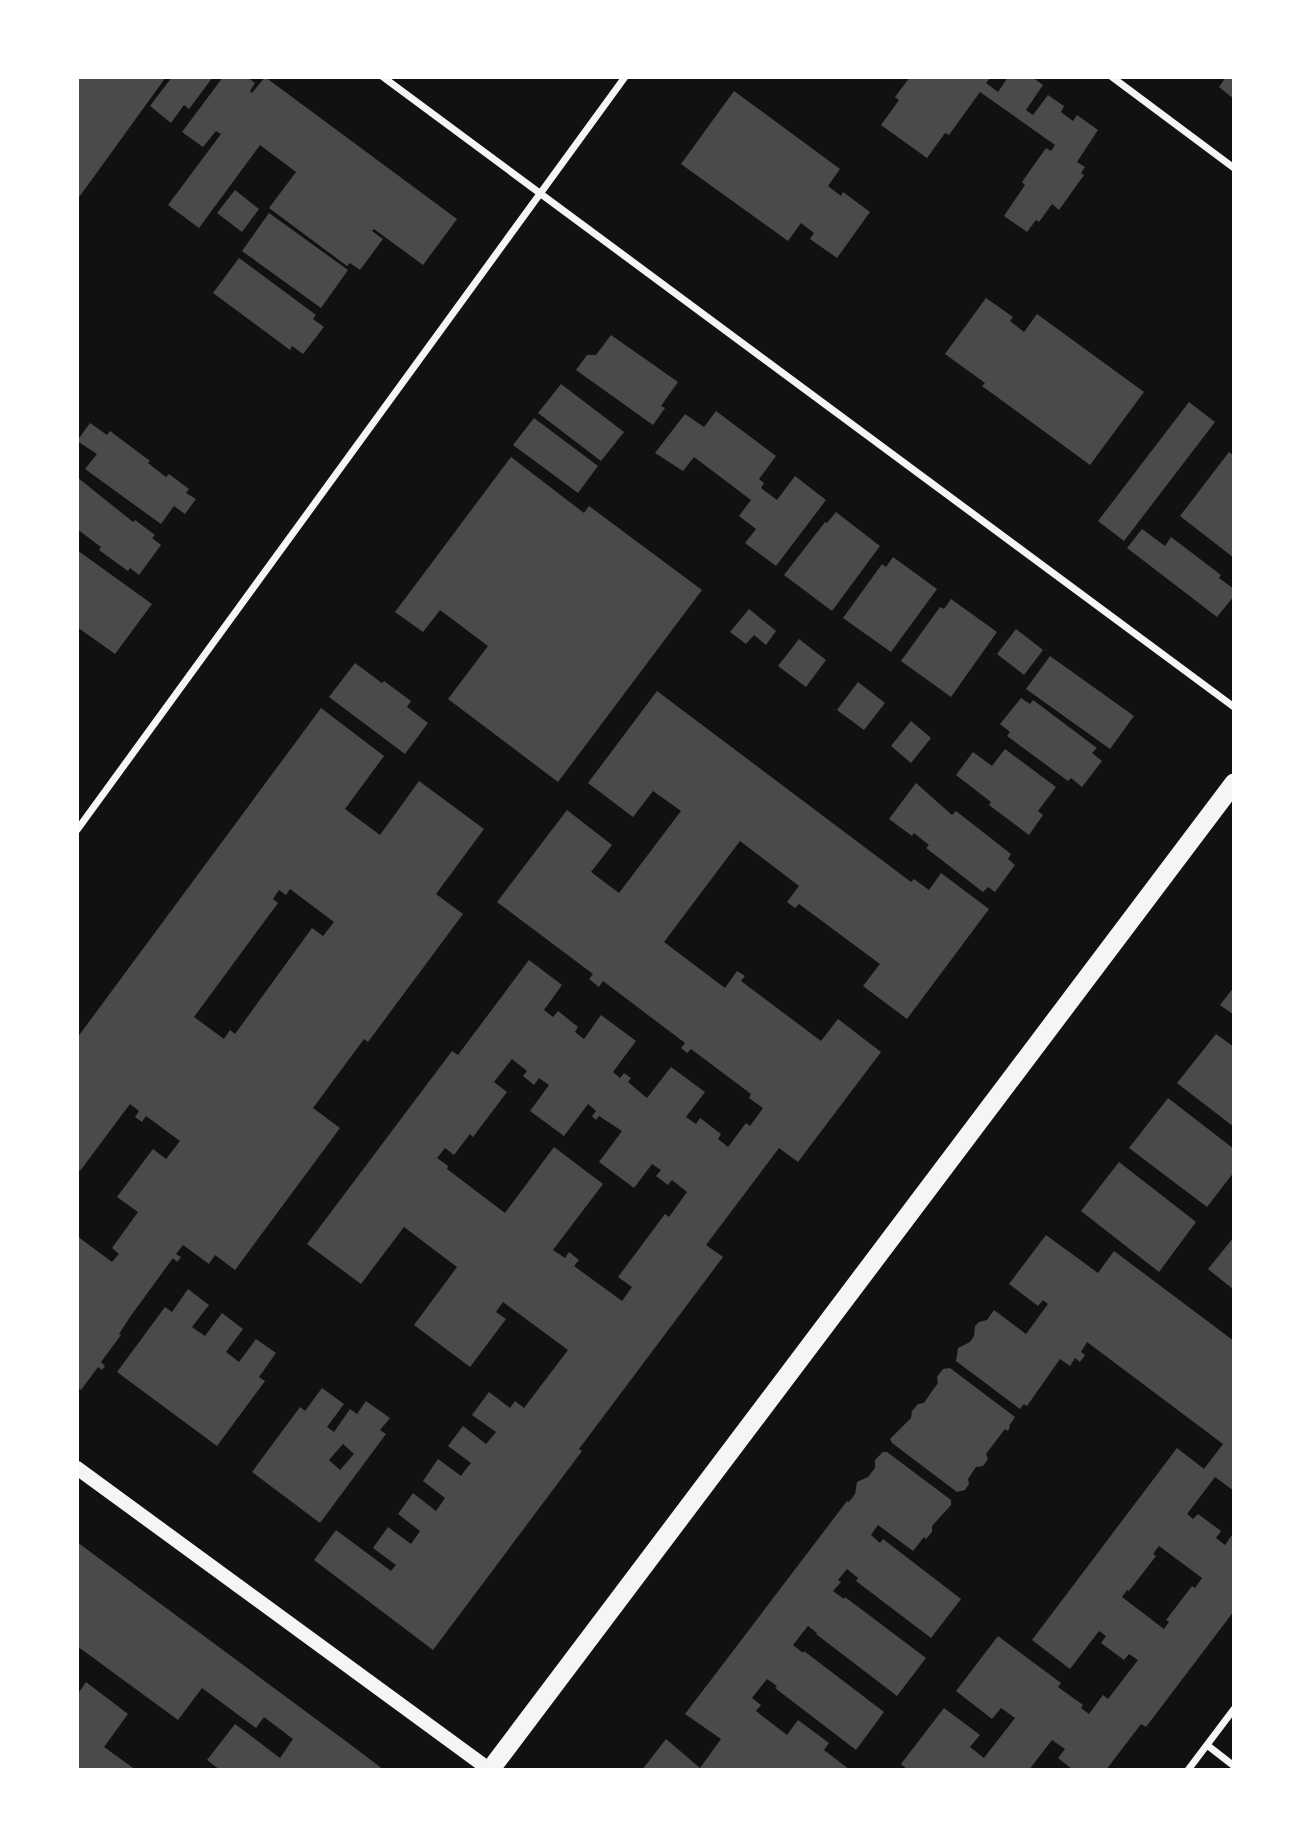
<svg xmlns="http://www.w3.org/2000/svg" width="1311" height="1847" font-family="'PT Sans',sans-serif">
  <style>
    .building { fill: #4a4a4a; fill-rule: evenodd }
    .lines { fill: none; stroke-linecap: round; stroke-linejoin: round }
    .minor { stroke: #f5f5f5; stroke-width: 7 }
    .secondary { stroke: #f5f5f5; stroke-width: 14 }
    .trunk { stroke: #f5f5f5; stroke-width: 19 }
  </style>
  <rect width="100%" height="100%" fill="#111"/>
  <path class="building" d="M77 77H166L77 200Z
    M172 77H213L189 109 184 105 171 123 150 106Z
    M223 77H247L255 83 250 91 252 93 265 77 457 219 423 265 374 229 372 231 383 239 360 270 350 263 347 266 269 208 296 172 260 145 199 228 168 205 221 134 216 131 203 147 182 132Z
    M910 77H991L986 83 998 92 1008 77H1032L1043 85 1026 110 1033 115 1048 95 1064 106 1061 112 1073 121 1077 115 1098 130 1077 162 1085 167 1081 173 1084 175 1059 210 1052 204 1039 222 1036 220 1027 232 1004 216 1025 185 1022 182 1046 148 1051 151 1055 145 980 92 949 135 945 133 927 158 881 125 899 100 895 97Z
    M1226 77H1234V99L1219 87Z
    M734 91 840 169 828 186 841 196 843 192 870 212 837 258 810 239 814 233 801 223 788 241 681 164Z
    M235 190 259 209 242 232 217 213Z
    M269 213 348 270 321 308 242 251Z
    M239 258 316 315 313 319 324 327 303 354 292 346 290 350 213 293Z
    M986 298 1013 317 1010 321 1024 332 1037 314 1144 392 1090 465 982 386 985 383 945 354Z
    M611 335 678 382 661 406 665 408 653 425 576 370 587 355H596Z
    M561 384 624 432 601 461 538 413Z
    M1189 402 1215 422 1124 541 1098 521Z
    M716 411 776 456 759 479 764 483 761 488 777 500 795 476 826 500 776 566 745 543 756 529 739 516 751 500 694 457 683 471 655 453 685 414 704 427Z
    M534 418 598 466 578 493 513 445Z
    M90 423 107 435 110 431 150 461 148 463 166 477 169 474 189 489 186 493 196 499 185 514 174 506 161 524 85 469 97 454 77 441Z
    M1229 452 1234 456V558L1180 516Z
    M511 457 584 513 589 506 702 590 558 782 448 699 488 646 440 610 423 632 395 612Z
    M77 477 133 522 135 520 155 535 152 538 161 545 139 575 130 568 128 571 99 550 101 547 77 529Z
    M836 512 880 546 832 611 784 575 825 522 827 523Z
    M1142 529 1165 546 1171 537 1221 575 1219 578 1234 589V596L1217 617 1127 548Z
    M77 550 152 604 115 654 77 627Z
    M893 557 937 589 891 652 843 618 882 564 886 567Z
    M951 599 997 632 951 697 901 661 940 607 944 609Z
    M749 609 776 631 766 645 754 635 746 644 730 632Z
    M1016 629 1043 650 1024 675 997 654Z
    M799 639 826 660 806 687 778 666Z
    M1050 656 1134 716 1110 749 1026 689Z
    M355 663 382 683 384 681 411 701 407 707 428 723 405 754 329 697Z
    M858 682 885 703 864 730 837 710Z
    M657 691 911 882 914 879 929 890 941 873 989 909 907 1019 863 986 880 964 799 904 795 908 787 902 799 886 740 841 664 942 725 988 737 971 745 976 741 981 821 1041 838 1019 881 1052 798 1162 779 1148 706 1245 723 1257 579 1449 582 1451 433 1650 314 1560 336 1530 391 1571 396 1565 373 1548 388 1527 411 1544 416 1537 420 1531 398 1514 413 1493 436 1511 445 1498 423 1481 438 1459 461 1476 466 1469 471 1463 448 1446 463 1426 486 1444 496 1432 472 1415 489 1392 510 1408 515 1401 524 1408 568 1350 503 1302 496 1312 506 1319 470 1367 414 1325 457 1267 404 1227 361 1284 307 1244 452 1051 458 1055 529 960 562 985 544 1010 553 1017 558 1011 578 1027 575 1032 584 1039 601 1015 636 1041 613 1072 620 1078 624 1073 631 1078 628 1082 647 1098 671 1067 705 1092 686 1117 696 1124 700 1118 721 1134 718 1139 728 1147 746 1123 750 1126 763 1108 749 1098 751 1094 691 1049 687 1053 681 1048 685 1043 603 981 599 987 589 979 593 974 497 902 567 810 612 845 591 872 619 893 681 811 653 791 633 817 588 783ZM512 1059 527 1071 523 1076 534 1085 539 1078 549 1085 530 1111 564 1136 588 1104 596 1111 592 1116 596 1120 599 1116 622 1131 599 1162 634 1188 652 1164 661 1170 656 1176 668 1185 672 1180 687 1192 669 1217 665 1214 618 1277 632 1287 622 1301 574 1266 579 1260 569 1252 565 1258 553 1250 603 1184 554 1147 505 1213 447 1169 448 1166 437 1158 445 1148 454 1155 470 1134 473 1137 507 1092 494 1082Z
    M1021 698 1030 704 1033 700 1097 748 1092 753 1102 761 1082 787 1071 778 1068 781 1007 736 1010 732 1000 724Z
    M321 708 384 756 345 809 380 835 419 781 484 829 436 894 463 914 368 1042 364 1039 313 1108 340 1128 235 1270 215 1255 209 1264 183 1245 176 1254 181 1257 177 1262 173 1258 130 1317 119 1334 121 1335 101 1362 105 1366 102 1370 98 1367 81 1390 77 1387V1236L112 1262 119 1254 112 1248 138 1212 117 1197 153 1149 166 1159 180 1141 146 1116 142 1122 135 1117 139 1111 130 1104 80 1171 77 1168V1038ZM290 889 334 922 323 936 312 928 235 1034 230 1030 224 1039 194 1017 278 903 273 899 279 890 286 895Z
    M911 721 931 738 911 763 891 746Z
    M1005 749 1056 787 1038 811 1043 815 1029 835 989 805 991 802 956 775 973 752 992 766Z
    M916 783 952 815 956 811 1011 854 1008 859 1015 865 995 892 988 887 983 892 926 848 929 845 914 833 912 836 889 819Z
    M1234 987V1015L1220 1005Z
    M1216 1034 1234 1047V1127L1177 1083Z
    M1168 1098 1234 1149V1172L1207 1207 1129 1148Z
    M1119 1162 1196 1222 1159 1272 1081 1211Z
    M1046 1235 1098 1273 1114 1251 1234 1341V1491L1215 1477 1187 1514 1193 1519 1198 1514 1221 1531 1216 1538 1225 1545 1234 1532V1611L1146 1727 1141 1724 1106 1770H1073L1058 1758 1065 1749 1052 1740 1029 1770H908L901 1764 944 1708 980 1735 970 1747 984 1758 1015 1718 1001 1708 992 1719 956 1691 998 1636 1061 1683 1058 1687 1083 1705 1081 1708 1089 1714 1103 1695 1108 1699 1138 1660 1129 1654 1124 1660 1101 1643 1106 1636 1099 1631 1070 1669 1032 1640 1177 1448 1204 1469 1223 1444 1087 1342 1081 1352 1085 1355 1080 1362 1075 1358 1070 1366 1060 1359 1027 1406 1024 1404 1020 1409 956 1361 958 1348 970 1342 974 1336 975 1326 979 1322 987 1320 994 1310 1026 1334 1048 1304 1043 1300 1038 1306 1009 1284ZM1159 1546 1202 1578 1195 1588 1192 1586 1166 1620 1169 1622 1164 1629 1122 1597 1127 1590 1129 1591 1156 1556 1153 1554Z
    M1234 1237V1290L1208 1269Z
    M188 1289 209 1305 192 1327 205 1336 222 1313 243 1329 226 1352 239 1362 256 1339 276 1353 259 1377 265 1381 217 1446 117 1372 165 1307 172 1312Z
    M950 1368 1015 1417 1009 1426 1010 1427 1008 1431 1005 1429 986 1454 988 1459 983 1466 976 1467 968 1479 969 1484 965 1490 957 1492 892 1443 890 1439 911 1418 912 1411 918 1404 924 1403 930 1394 938 1383 937 1377 943 1369Z
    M322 1388 344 1404 327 1427 334 1432 350 1409 357 1414 366 1401 390 1418 380 1430 386 1434 320 1523 252 1472 300 1407 305 1411ZM343 1444 354 1454 340 1470 329 1460Z
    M883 1452H887L951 1500V1505L932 1526V1532L926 1539 924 1537 913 1551 878 1525 871 1535 880 1543 883 1539 961 1599 931 1638 856 1581 858 1578 847 1569 838 1580 841 1582 833 1591 844 1599 845 1597 926 1658 897 1696 816 1634 817 1633 808 1626 800 1636 793 1645 803 1653 804 1651 884 1712 856 1750 775 1688 777 1686 767 1679 752 1698 761 1705 756 1711 787 1735 798 1720 829 1743 824 1750 850 1770H642L666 1739 700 1768 721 1739 685 1714 847 1501 849 1502 855 1494 857 1482 868 1477 875 1468V1460Z
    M77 1542 351 1745 384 1770H220L207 1760 235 1724 280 1758 293 1739 264 1717 256 1728 202 1688 178 1720 77 1646Z
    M86 1682 128 1714 104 1747 136 1770H77V1695Z"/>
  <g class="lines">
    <path class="minor" d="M383 77 1234 707
      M1112 77 1234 168
      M77 830 625 77
      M1207 1745 1234 1766
      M1188 1770 1234 1709"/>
    <path class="secondary" d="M77 1468 490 1770"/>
    <path class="trunk" d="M490 1770 1234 783"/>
  </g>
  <rect width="1311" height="1847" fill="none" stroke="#ffffff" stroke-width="158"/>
</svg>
